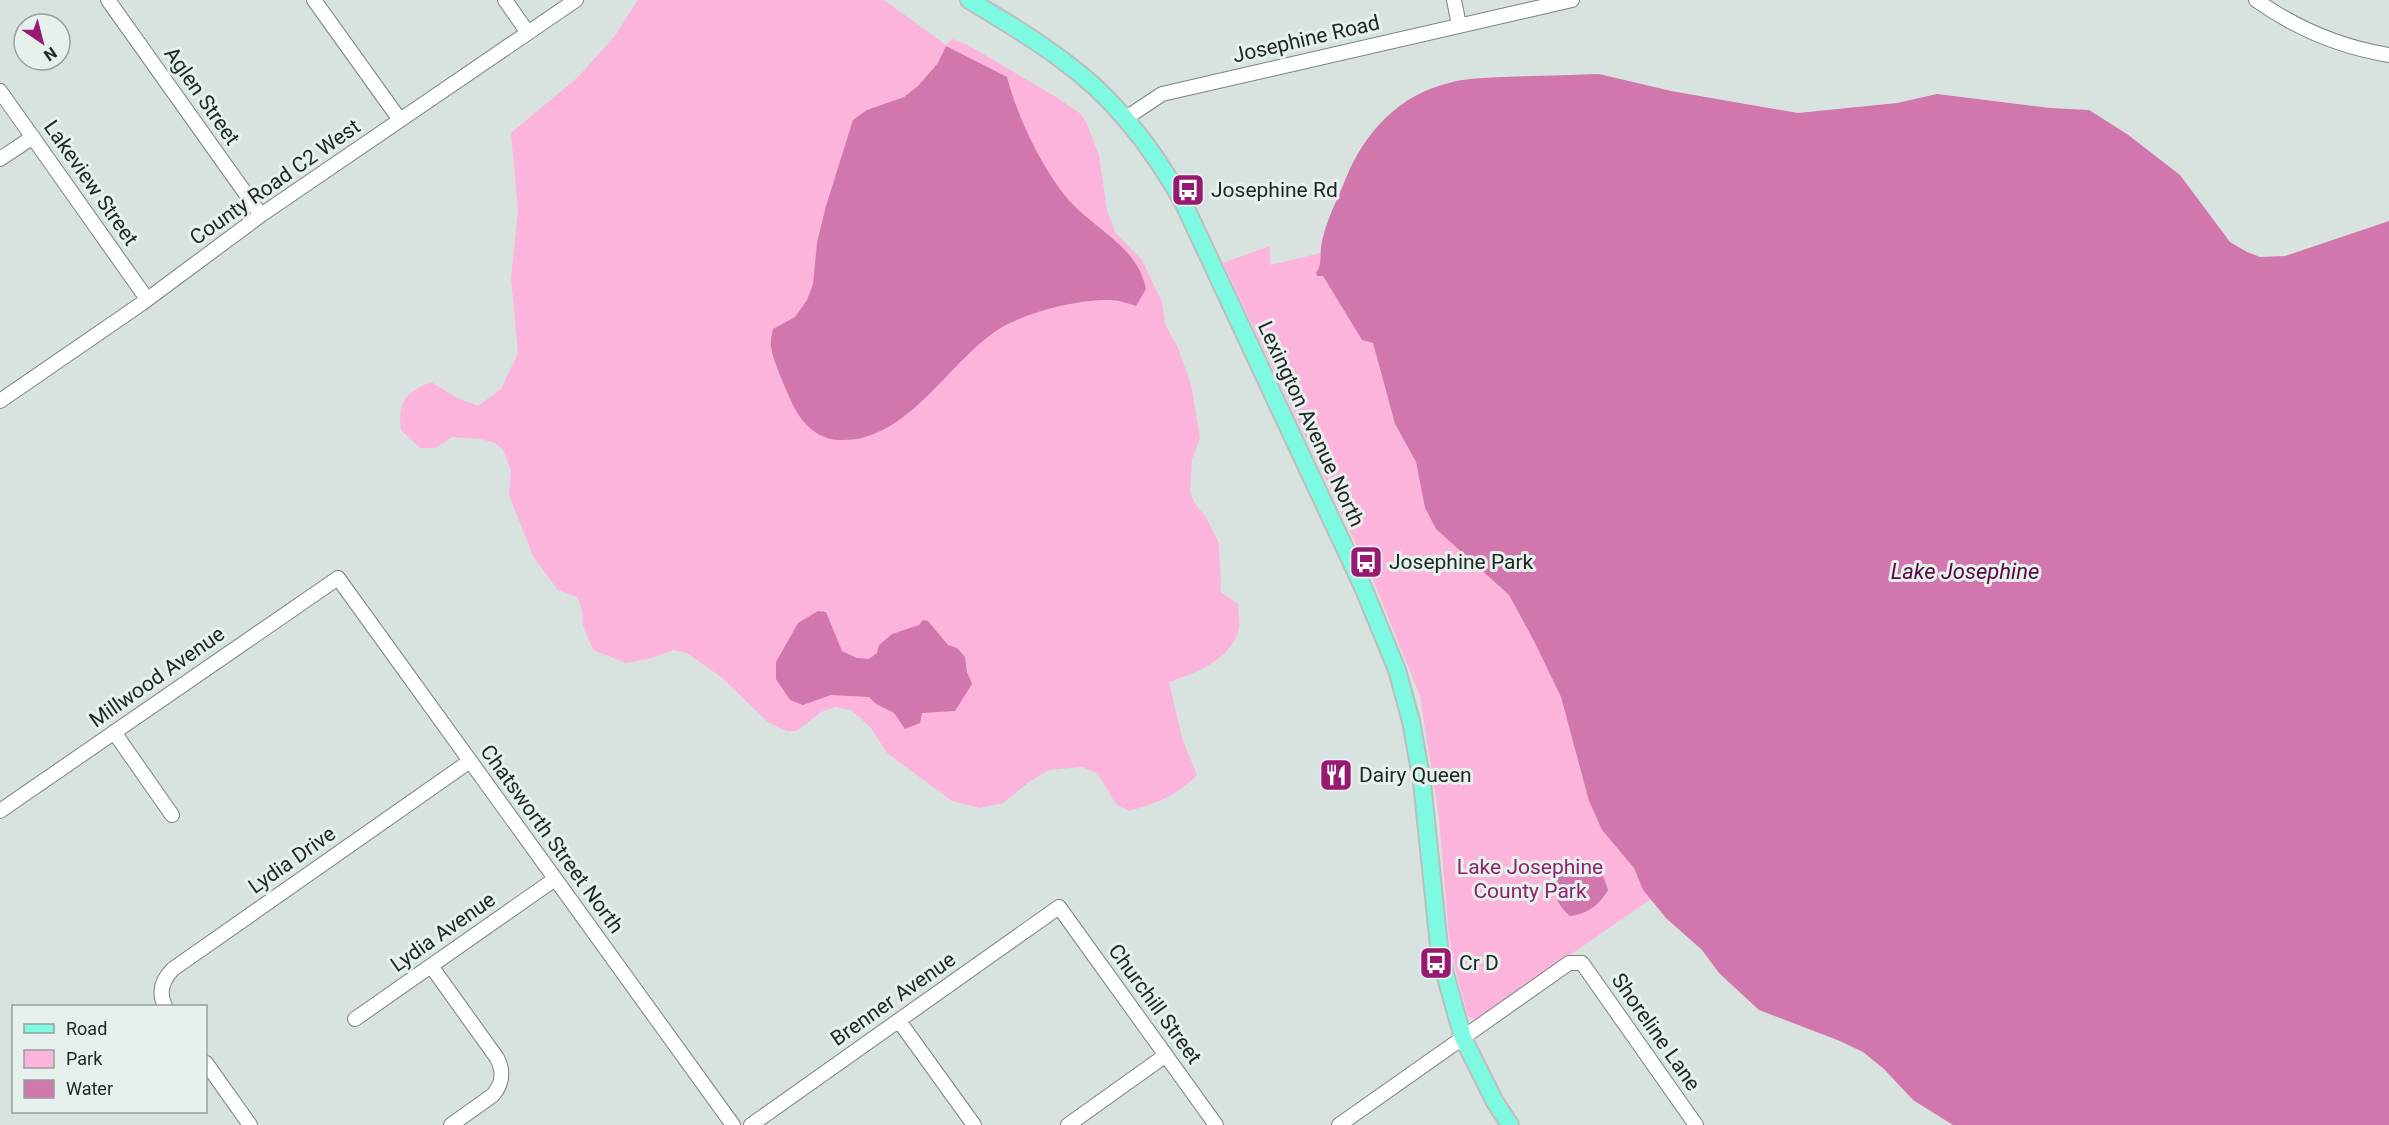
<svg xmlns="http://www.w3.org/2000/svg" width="2389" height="1125" font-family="Roboto,sans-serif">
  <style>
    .green { fill: #fcb4dd }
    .water { fill: #d177ad }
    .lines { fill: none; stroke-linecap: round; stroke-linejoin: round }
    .minor-casing { stroke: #798380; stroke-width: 16 }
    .major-casing { stroke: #bdbebe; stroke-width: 20 }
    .minor { stroke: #fff; stroke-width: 14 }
    .major { stroke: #7ef9e2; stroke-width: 16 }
    .labels { text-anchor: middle; stroke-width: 6; stroke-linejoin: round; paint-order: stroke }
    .street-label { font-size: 21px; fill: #222625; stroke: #e6f0ed }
    .poi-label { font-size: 21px; fill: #222625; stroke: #e6f0ed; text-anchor: start }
    .park-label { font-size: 21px; fill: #8e246b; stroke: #e6f0ed }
    .water-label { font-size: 22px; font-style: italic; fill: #5b0842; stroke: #e6f0ed }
  </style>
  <rect width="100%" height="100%" fill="#d8e3e0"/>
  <path class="green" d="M638 0H884L946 45 952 39 966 44 1056 97 1081 114 1087 124 1099 155 1107 210 1115 232 1142 260 1162 302 1165 324 1178 348 1191 384 1200 438 1192 459 1190 492 1195 504 1206 517 1219 543 1221 592 1238 604C1238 612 1240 621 1239 629 1231 660 1196 673 1169 682L1182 738 1197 775C1177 796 1157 803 1129 811L1116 804 1098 774 1082 767 1049 770 1029 782 1003 803 980 808 952 801 887 753 871 728 851 710 835 707 821 712 797 731H787L769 723 721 677 687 653 674 650 648 659 626 663 593 650 583 625 582 610 577 597 558 590 533 556 509 495 511 470 503 450 495 443 481 439 452 437 436 448H420L401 430C398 402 404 393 431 382L457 398 478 406 501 389 518 353 511 278 518 211 511 133 578 77 614 37Z
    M1270 246V265L1321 253 1320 268 1323 276 1362 340 1373 343 1395 424 1416 462 1425 508 1436 529 1509 595 1534 641 1561 697 1589 801 1602 830 1634 868 1643 890 1651 899 1476 1020 1468 1016 1454 964 1449 936 1439 817 1420 696 1374 582 1223 263Z"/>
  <path class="water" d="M946 46 1007 77C1017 115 1039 162 1063 193 1089 228 1137 243 1146 289L1136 306C1130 304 1124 302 1119 301 1087 296 1022 313 996 331 946 365 906 443 839 440 817 439 801 423 792 403 786 389 773 361 771 347 770 342 772 335 773 329L795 317 807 300 813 284 817 243 826 206 853 120 867 110 904 97 918 86 938 63Z
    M1599 74 1671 91 1798 113 1897 103 1937 94 2051 108 2089 110 2127 134 2180 175 2230 242 2247 252 2260 257 2285 256 2389 221V1125H1953L1913 1100 1884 1069 1863 1052 1840 1041 1759 1010 1719 973 1702 950 1666 918 1643 890 1634 868 1602 830 1589 801 1561 697 1534 641 1509 595 1436 529 1425 508 1416 462 1395 424 1373 343 1362 340 1323 276H1317L1316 273C1322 265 1320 256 1321 247 1325 222 1337 201 1346 178 1364 133 1400 94 1449 83 1466 78 1485 78 1503 77 1535 76 1567 75 1599 74Z
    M818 611 826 612 842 651 857 658 869 659 877 653 879 645 892 634 919 625 923 620 928 621 948 645 957 648 965 657 967 672 972 684 955 711 922 713 920 723 905 729 894 713 876 704 869 697 831 695 803 705 790 700 776 679V662L798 623Z
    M1580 859C1600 864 1602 871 1608 890 1600 905 1587 914 1570 916 1547 897 1551 868 1580 859Z"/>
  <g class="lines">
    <defs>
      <path id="minor" d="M108 0 261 215
        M314 0 400 120
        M505 0 528 33
        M1454 0 1459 25
        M2256 0C2297 29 2340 47 2389 55
        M0 91 147 299
        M1126 118 1162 94 1572 0
        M0 159 33 137
        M0 401 141 304 261 215 576 0
        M114 732 172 815
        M0 811 338 578 733 1125
        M431 966 497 1058C504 1072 503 1083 493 1095L451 1125
        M165 1006C158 992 162 980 173 969L470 761
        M355 1019 555 879
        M899 1021 974 1125
        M206 1063 250 1125
        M751 1125 1059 907 1216 1125
        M1068 1125 1166 1055
        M1339 1125 1569 963H1582L1696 1125"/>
      <path id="major" d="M969 0C1001 19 1033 38 1062 60 1114 97 1152 147 1183 202L1363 587 1397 670 1411 721 1422 782 1440 956 1463 1038 1495 1102 1510 1125"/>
    </defs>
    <use href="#minor" class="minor-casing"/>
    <use href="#major" class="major-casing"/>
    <use href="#minor" class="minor"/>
    <use href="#major" class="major"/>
  </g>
  <defs>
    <symbol id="bus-square" viewBox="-11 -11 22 22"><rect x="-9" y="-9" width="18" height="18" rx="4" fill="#981971" stroke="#e6f0ed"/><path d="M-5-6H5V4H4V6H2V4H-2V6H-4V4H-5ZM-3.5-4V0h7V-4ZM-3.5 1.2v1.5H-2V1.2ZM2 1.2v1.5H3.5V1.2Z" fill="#fff"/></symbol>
    <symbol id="restaurant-square" viewBox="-11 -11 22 22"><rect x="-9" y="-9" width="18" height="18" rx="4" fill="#981971" stroke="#e6f0ed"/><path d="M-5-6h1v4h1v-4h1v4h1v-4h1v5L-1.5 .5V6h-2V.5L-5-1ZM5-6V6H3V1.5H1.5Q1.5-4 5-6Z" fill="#fff"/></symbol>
  </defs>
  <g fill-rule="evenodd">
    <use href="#bus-square" x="1169" y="171" width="38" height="38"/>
    <use href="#bus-square" x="1347" y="543" width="38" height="38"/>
    <use href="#restaurant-square" x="1317" y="756" width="38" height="38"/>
    <use href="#bus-square" x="1417" y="944" width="38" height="38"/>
  </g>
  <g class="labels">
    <g class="street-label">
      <text transform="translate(1306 39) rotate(-13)" y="7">Josephine Road</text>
      <text transform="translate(202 96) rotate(55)" y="7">Aglen Street</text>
      <text transform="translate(275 182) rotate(-35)" y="7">County Road C2 West</text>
      <text transform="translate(91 183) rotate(55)" y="7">Lakeview Street</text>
      <text transform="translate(1311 424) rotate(65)" y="7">Lexington Avenue North</text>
      <text transform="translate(157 677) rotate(-35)" y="7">Millwood Avenue</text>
      <text transform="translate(552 839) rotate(54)" y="7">Chatsworth Street North</text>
      <text transform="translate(292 860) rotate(-35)" y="7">Lydia Drive</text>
      <text transform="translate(443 932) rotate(-35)" y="7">Lydia Avenue</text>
      <text transform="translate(893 999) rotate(-35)" y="7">Brenner Avenue</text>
      <text transform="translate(1155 1004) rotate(54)" y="7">Churchill Street</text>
      <text transform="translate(1656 1032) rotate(55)" y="7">Shoreline Lane</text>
    </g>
    <g class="poi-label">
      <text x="1211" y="197">Josephine Rd</text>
      <text x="1389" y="569">Josephine Park</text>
      <text x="1359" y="782">Dairy Queen</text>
      <text x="1459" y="970">Cr D</text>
    </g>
    <g class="park-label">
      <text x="1530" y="874">Lake Josephine<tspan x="1530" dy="24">County Park</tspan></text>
    </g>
    <g class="water-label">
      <text x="1965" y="579">Lake Josephine</text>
    </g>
  </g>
  <rect x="12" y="1005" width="195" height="108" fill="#e6f0ed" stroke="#989f9d" stroke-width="1.5"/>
  <rect x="24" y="1024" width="30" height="9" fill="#7ef9e2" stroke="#989f9d" stroke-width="1.5"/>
  <text x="66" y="1035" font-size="18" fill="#222625">Road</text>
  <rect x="24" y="1050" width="30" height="18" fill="#fcb4dd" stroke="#989f9d" stroke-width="1.5"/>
  <text x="66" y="1065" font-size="18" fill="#222625">Park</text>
  <rect x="24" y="1080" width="30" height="18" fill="#d177ad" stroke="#989f9d" stroke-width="1.5"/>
  <text x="66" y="1095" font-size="18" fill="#222625">Water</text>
  <g transform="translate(42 42) rotate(145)"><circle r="28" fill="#e6f0ed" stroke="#989f9d" stroke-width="1.5"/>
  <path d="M0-4.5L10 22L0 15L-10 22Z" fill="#981971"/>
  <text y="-9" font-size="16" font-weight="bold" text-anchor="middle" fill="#222625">N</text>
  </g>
</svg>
